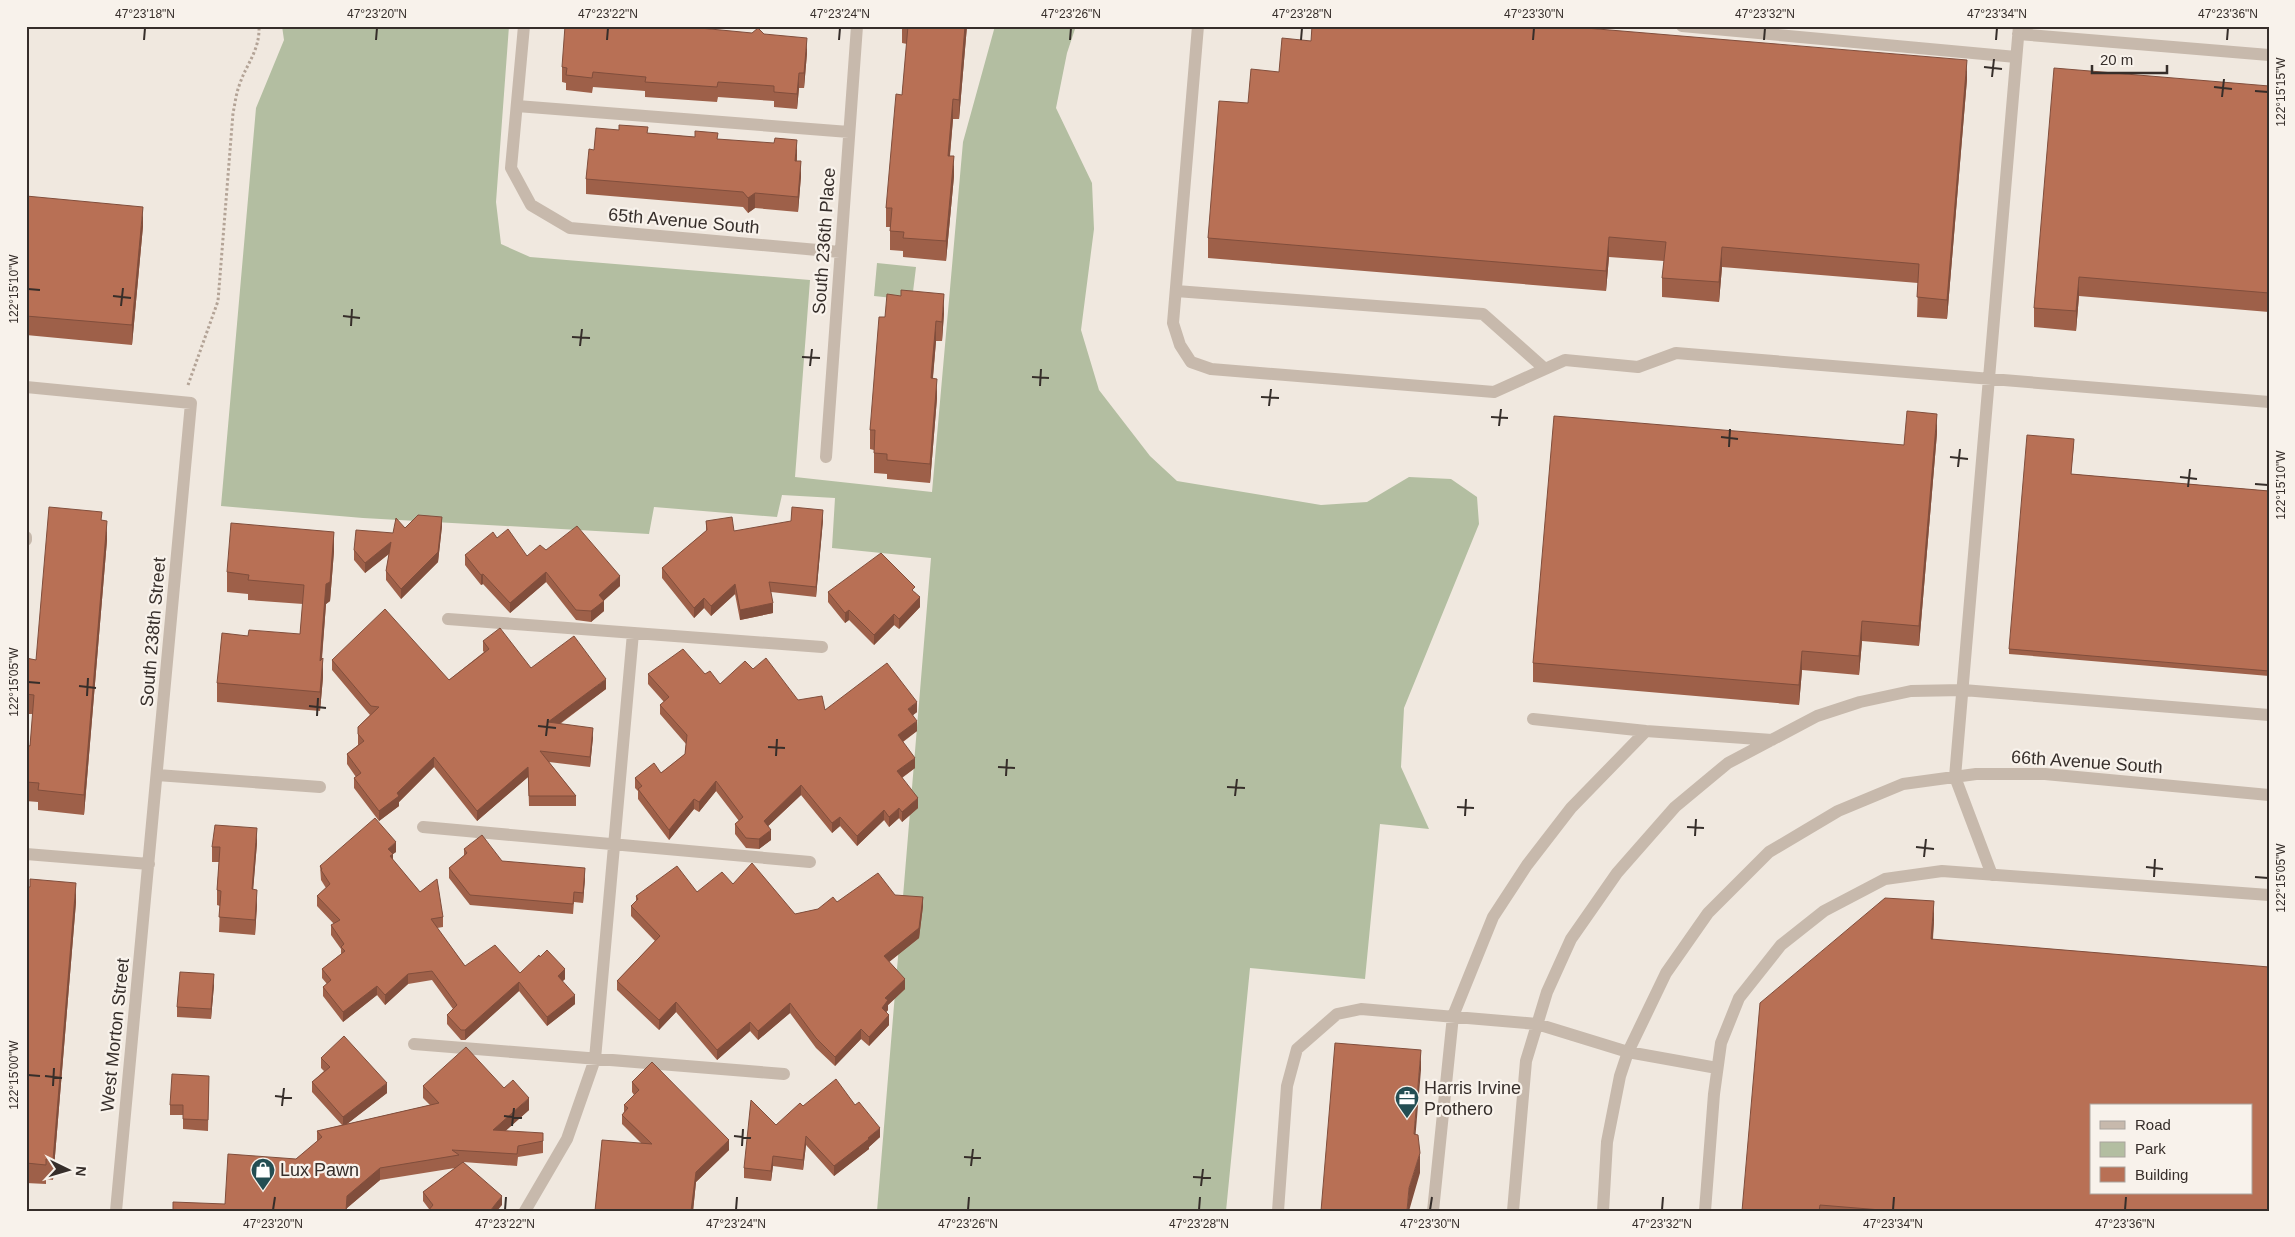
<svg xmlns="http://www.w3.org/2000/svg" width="2295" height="1237" font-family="Arial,sans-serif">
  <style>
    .green { fill: #b3bea1 }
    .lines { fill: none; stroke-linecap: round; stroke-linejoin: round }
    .path { stroke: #b3a396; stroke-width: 3; stroke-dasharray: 2.5 2.5; stroke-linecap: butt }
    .minor { stroke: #c7b9ac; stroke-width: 12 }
    .wall { fill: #9e6049 }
    .shaded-wall { fill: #814e3c }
    .building { fill: #b87055; stroke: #814e3c; fill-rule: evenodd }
    .ticks { fill: none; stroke: #362e2a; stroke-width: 2 }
    .labels { text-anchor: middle; stroke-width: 4.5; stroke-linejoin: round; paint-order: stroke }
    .street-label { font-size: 18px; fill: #362e2a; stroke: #f8f2eb }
    .poi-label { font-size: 18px; fill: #362e2a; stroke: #f8f2eb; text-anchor: start }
    .neatline { fill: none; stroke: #362e2a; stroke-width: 2 }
    .ticks-label { font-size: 12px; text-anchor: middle; fill: #362e2a }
  </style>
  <rect width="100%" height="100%" fill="#f0e8df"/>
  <path class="green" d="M282 26H509L496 202 501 244 530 257 810 280 795 477 932 492 963 142 995 26H1076L1067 53 1056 108 1092 183 1094 229 1081 330 1099 390 1150 456 1177 481 1321 505 1367 502 1409 477 1451 479 1477 497 1479 524 1404 708 1401 767 1429 829 1380 824 1365 979 1250 968 1226 1211H877L931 558 832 548 835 498 782 495 777 517 654 507 649 534 363 518 221 506 256 108 284 40Z
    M877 263 916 267 912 300 874 296Z"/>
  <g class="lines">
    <path class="path" d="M188 385 218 301 233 113C235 104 236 94 239 86 246 64 260 51 259 26"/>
    <path class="minor" d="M524 26 511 168 531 205 570 228 840 252
      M1198 26 1173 323 1180 345 1191 362 1211 369 1494 392 1565 360 1638 367 1676 353 2269 402
      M1682 26 2016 57
      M2018 34 2269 55
      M517 106 849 132
      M1176 291 1483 314 1545 369
      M26 387 191 403 116 1211
      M826 457 857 26
      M26 537V540
      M448 619 822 647
      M1533 719 1646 731 1772 740
      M157 775 320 787
      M423 827 810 862
      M26 854 149 864
      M1992 875 1955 777 2019 26
      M414 1044 784 1074
      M525 1211 567 1139 595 1059 633 633
      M1278 1211 1287 1086 1297 1049 1337 1014 1361 1009 1537 1024 1628 1052 1717 1068
      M1433 1211 1453 1016 1493 917 1527 865 1571 808 1646 731
      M1513 1211 1526 1061 1547 992 1571 939 1617 873 1675 807 1728 763 1817 716 1860 702 1911 691 1963 690 2269 715
      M1603 1211 1607 1142 1620 1076 1628 1052 1666 973 1708 913 1769 852 1838 811 1903 784 1976 774H2045L2269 795
      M1705 1211 1714 1094 1721 1043 1739 998 1781 945 1824 911 1885 879 1942 871 2269 895"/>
  </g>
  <path class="wall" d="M902 26H967L959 119H953L950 156 954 176 946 261 903 257V251L890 250V227H886V208L902 95 907 44 902 43Z
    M764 34 807 53 804 88H799L797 109 774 107V101L718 97 717 102 645 97V91L593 87 592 93 566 90V83L562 82V67Z
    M1311 41 1967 79 1947 319 1917 317 1918 283 1722 267 1719 302 1662 297V278L1664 261 1609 257 1606 291 1208 258V238L1248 103Z
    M2269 86V312L2079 296 2076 331 2034 327V308Z
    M648 133 718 139 797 155V161L801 176 798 212 755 208 748 213 743 207 586 194V179L594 150Z
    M26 196 143 226 132 345 26 335Z
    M944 313 942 341H936L933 378 937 398 930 483 887 479V474L874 473V450L870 449V430L885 317Z
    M1937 433 1919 646 1862 641 1859 675 1802 670 1799 705 1533 682V663L1904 445Z
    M2074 444 2071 474 2269 491V676L2009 654V649Z
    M102 520 107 540 84 815 38 810V802L26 801V745L30 746 33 714H26V658L36 660Z
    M823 520 816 597 771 592 773 613 740 620 735 594 711 616 704 608 694 618 662 578V568L706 531V521L734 531Z
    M442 526 438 562 401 599 386 580V571L389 554 365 573 354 560V550L405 528Z
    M497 538 527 556 546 550 620 586 603 601 604 611 591 622 576 620 546 582 510 613 483 584 481 585 465 565V555Z
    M334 551 330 601 326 604 322 659 323 677 320 711 217 702V683L248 636 300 634 303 604 248 600V594L227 592V572Z
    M828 592H915L920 607 899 629 894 625 874 645 849 620 845 623 828 602Z
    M483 641 531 668 606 689 560 724 593 737 590 767 549 762 576 796V806H529L528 777 477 821 434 767 399 802V806L379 821 354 788V778L356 777 347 764V754L358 745V727L370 715 332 670V660L449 680 484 652 483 651Z
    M753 669 798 700 825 710 917 712 913 715 917 731 903 742 915 768 902 778 918 808 902 822 899 818 889 827 884 820 857 846 840 826 832 833 801 795 768 826 771 840 759 849 746 848 735 834V824L739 821 716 791 699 812 694 809 669 840 638 799V791L635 788V778L661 773 685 754 686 744 660 714V705L664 702 648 684V674H705L720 684Z
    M257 843 253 889 257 905 255 935 219 932 220 906 217 905V890L219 862H212V847Z
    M464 849 502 861 585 878 583 903 574 902 573 914 470 905 449 878V868L464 856Z
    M396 852 393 854V860L420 892 443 917V927L437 928 465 966 565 979 562 981 575 1004 547 1026 519 991 465 1040H461L447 1024V1015L453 1009 432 980 408 984 385 1005 377 995 343 1022 323 996V987L327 984 322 978V969L341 954V949L331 935V925L334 924 317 906V896L326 888 321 880 320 866Z
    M733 884 795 914 818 909 837 902 895 895 923 906 919 938 889 962 905 989 888 1005V1010L886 1012 889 1025 869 1046 861 1039 835 1066 816 1048 790 1013 758 1040 750 1031 717 1060 676 1012 659 1030 617 990V981L655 941 631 916V906L636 901V896L697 892Z
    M26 887 76 902 53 1180 46 1179V1184L26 1183Z
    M1934 921 1933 939 2269 1211H1742Z
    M214 985 211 1019 177 1017V1007Z
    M321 1058 387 1093 347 1124 430 1105 423 1098V1086L504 1088 529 1110 505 1131 543 1141V1153L518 1157 517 1166 463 1162 502 1205 429 1209 423 1201V1192L455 1168 380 1180 347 1208 346 1211H173L225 1204 296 1159 317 1142V1131L342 1125 312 1092V1082L324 1071 321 1068Z
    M209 1076 208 1131 183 1129V1115H170V1105Z
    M632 1082 729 1150 696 1182 693 1211H595L641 1143 622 1124V1115L624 1112V1105L634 1095 632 1092Z
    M803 1106 880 1137 869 1147V1149L834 1176 806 1145 803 1170 773 1166 771 1181 744 1178V1168L776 1125Z"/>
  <path class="shaded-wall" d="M965 26H967L959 119V100Z
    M807 38V53L804 88V73Z
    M1967 60V79L1947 319V300Z
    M799 73V88L797 109V94Z
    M953 99V119L948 175V156Z
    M797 140V155L795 176V161Z
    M954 156V176L946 261V241Z
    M801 161V176L798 212V197Z
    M755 193V208L748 213V198Z
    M143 207V226L132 345V325Z
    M1609 237V257L1606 291V271Z
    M1722 247V267L1719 302V282Z
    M2079 277V296L2076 331V311Z
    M944 294V313L942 341V322Z
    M936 321V341L931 398V378Z
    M937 379V398L930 483V464Z
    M1937 414V433L1919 646V626Z
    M823 510V520L816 597V587Z
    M442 517V526L438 562 401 599V589Z
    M107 521V540L84 815V795Z
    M334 532V551L330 601 326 604 320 680V661L326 584Z
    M391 542V552L365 573V563Z
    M546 572V582L510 613V603Z
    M483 574V584L481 585V575Z
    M620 576V586L599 605V595Z
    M735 584V594L711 616V606Z
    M920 597V607L899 629V619Z
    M704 598V608L694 618V608Z
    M604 601V611L591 622V611Z
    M773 603V613L740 620V610Z
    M849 610V620L845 623V613Z
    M894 614V625L874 645V635Z
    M1862 621V641L1859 675V656Z
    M1802 651V670L1799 705V685Z
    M323 658V677L320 711V692Z
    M606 679V689L548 732V722Z
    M917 702V712L908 719V709Z
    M917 721V731L898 745V735Z
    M593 728V737L590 767V757Z
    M434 757V767L399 802V806L379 821V811Z
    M915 758V768L897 781V771Z
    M528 767V777L477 821V811Z
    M716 781V791L699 812V802Z
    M801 785V795L764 830V821Z
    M918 798V808L902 822V812Z
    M694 799V809L669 840V830Z
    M899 808V818L889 827V817Z
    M884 810V820L857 846V836Z
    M840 817V826L832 833V823Z
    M257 828V843L252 904V889Z
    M771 830V840L759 849V839Z
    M396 842V852L393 854V863L390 866 388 849Z
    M585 868V878L583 903V893Z
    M76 883V902L53 1180V1160Z
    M257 890V905L255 935V920Z
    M923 897V906L919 938 884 966V956Z
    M1934 901V921L1931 958V939Z
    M565 969V979L558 986V976Z
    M214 974V985L211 1019V1009Z
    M408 974V984L385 1005V995Z
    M905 979V989L888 1005V1010L882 1017V1008L885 998Z
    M519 982V991L465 1040V1030Z
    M377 986V995L343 1022V1012Z
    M575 995V1004L547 1026V1017Z
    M676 1002V1012L659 1030V1020Z
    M790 1003V1013L758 1040V1031Z
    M889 1015V1025L869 1046V1037Z
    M750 1022V1031L717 1060V1050Z
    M861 1029V1039L835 1066V1057Z
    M1421 1050V1070L1414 1153V1134Z
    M387 1083V1093L343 1127V1117Z
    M529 1098V1110L493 1142V1130Z
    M880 1128V1137L869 1147V1149L834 1176V1166Z
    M806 1136V1145L803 1170V1160Z
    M729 1140V1150L696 1182 693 1211H691L696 1172Z
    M1420 1153V1173L1409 1211H1407L1409 1188Z
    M773 1156V1166L771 1181V1171Z
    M380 1168V1180L347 1208 346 1211 347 1196Z
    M502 1196V1205L497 1211H490Z"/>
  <path class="building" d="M565 26H679L752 33 758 28 764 34 807 38 804 73H799L797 94 774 92V86L718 82 717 87 645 82 646 77 593 72 592 78 566 75 567 68 562 67Z
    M908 26H965L959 100 953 99 948 156H954L946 241 903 238 904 232 890 231 892 208H886L896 94 902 95Z
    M1312 26H1562L1967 60 1947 300 1917 297 1919 264 1722 247 1719 282 1662 278 1666 242 1609 237 1606 271 1208 238 1219 101 1248 103 1251 69 1279 72 1282 38 1311 41Z
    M2054 68 2269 86V293L2079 277 2076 311 2034 308Z
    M619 125 648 127 647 133 695 137V131L718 133 717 139 774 143 775 138 797 140 795 161H801L798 197 755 193 748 198 743 192 586 179 589 149 594 150 596 128 619 130Z
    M26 196 143 207 132 325 26 316Z
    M901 290 944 294 942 322 936 321 931 378 937 379 930 464 887 460V454L874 453 875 430H870L879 317H885L887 294 901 296Z
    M1907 411 1937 414 1919 626 1862 621 1859 656 1802 651 1799 685 1533 663 1554 416 1904 445Z
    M2027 435 2074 439 2071 474 2269 491V671L2009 649Z
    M49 507 102 512 101 520 107 521 84 795 38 790 39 783 26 782V745L30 746 34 695 26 694V658L36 660Z
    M792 507 823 510 816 587 769 582 773 603 740 610 735 584 711 606 704 598 694 608 662 568 707 530 706 521 732 517 734 531 791 521Z
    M418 515 442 517 438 552 401 589 386 571 391 542 365 563 354 550 356 530 393 533 396 518 405 528Z
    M231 523 334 532 330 582 326 584 320 661 323 658 320 692 217 683 222 633 248 636 249 630 300 634 304 585 248 580 249 575 227 572Z
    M577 526 620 576 599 595 604 601 591 611 576 610 546 572 510 603 483 574 481 575 465 555 493 532 497 538 508 529 527 556 540 545 546 550Z
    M881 553 915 587 912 590 920 597 899 619 894 614 874 635 849 610 845 613 828 592Z
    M385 609 449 680 489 649 483 641 500 628 531 668 574 636 606 679 548 722 593 728 590 757 540 751 576 796H529L528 767 477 811 434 757 397 793 399 796 379 811 354 778 361 773 347 754 364 741 358 734V727L379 707 371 706 332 660Z
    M683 649 705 674 710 671 720 684 745 661 753 669 766 658 798 700 822 696 825 710 887 663 917 702 908 709 917 721 898 735 915 758 897 771 918 798 902 812 899 808 889 817 884 810 857 836 840 817 832 823 801 785 764 821 771 830 759 839 746 838 735 824 743 817 716 781 699 802 694 799 669 830 638 789 642 786 635 778 654 763 661 773 685 754 687 735 660 705 669 697 648 674Z
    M375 818 396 842 388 849 393 854 390 856 420 892 437 879 443 917 431 919 465 966 495 945 520 973 539 955 540 957 547 950 565 969 558 976 575 995 547 1017 519 982 465 1030H461L447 1015 457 1005 432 971 408 974 385 995 377 986 343 1012 323 987 331 980 322 969 345 951 341 947 344 944 331 925 340 920 317 896 330 884 321 870 322 869 320 866Z
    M215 825 257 828 252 889 257 890 255 920 219 917 221 891 217 890 220 847H212Z
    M482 835 502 861 585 868 583 893 574 892 573 904 470 895 449 868 467 853 464 849Z
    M752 863 795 914 818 909 833 897 837 902 878 873 895 895 923 897 919 928 884 956 905 979 885 998 888 1000 882 1008 889 1015 869 1037 861 1029 835 1057 816 1038 790 1003 758 1031 750 1022 717 1050 676 1002 659 1020 617 981 660 936 631 906 638 899 636 896 677 866 697 892 722 872 733 884Z
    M30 879 76 883 53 1160 46 1159V1165L26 1163V887H30Z
    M1885 898 1934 901 1931 939 2269 967V1211H1893L1820 1205 1819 1211H1742L1760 1003ZM2091 1106H2251V1193H2091Z
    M180 972 214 974 211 1009 177 1007Z
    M344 1036 387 1083 343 1117 312 1082 330 1067 321 1058Z
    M1335 1043 1421 1050 1414 1134 1418 1135 1420 1153 1409 1188 1407 1211H1321Z
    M466 1047 504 1088 513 1080 529 1098 493 1130 543 1133V1141L518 1146 517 1154 452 1150 459 1155 380 1168 347 1196 346 1211H173V1202L225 1204 228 1154 296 1159 322 1137 317 1131 439 1103 423 1086Z
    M652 1062 729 1140 696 1172 691 1211H595L602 1140 652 1144 622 1115 628 1108 624 1105 639 1090 632 1082Z
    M172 1074 209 1076 208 1120 183 1119V1105H170Z
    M836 1079 855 1105 859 1102 880 1128 868 1138 869 1139 834 1166 806 1136 803 1160 773 1156 771 1171 744 1168 751 1100 776 1125 800 1103 803 1106Z
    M463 1162 502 1196 490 1211H428L433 1205 423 1192Z"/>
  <path class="ticks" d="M144 40 145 28M376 40 377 28M607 40 608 28M839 40 840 28M1070 40 1071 28M1301 40 1302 28M1533 40 1534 28M1764 40 1765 28M1996 40 1997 28M2227 40 2228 28M1984 67 2002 69M1992 77 1994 59M2214 87 2232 89M2255 91 2268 92M2222 97 2224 79M28 289 40 290M113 296 131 298M121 306 123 288M343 316 360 318M351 326 352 309M572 337 590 338M580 346 582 329M802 357 820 358M810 366 812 349M1032 377 1049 378M1040 386 1041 369M1261 397 1279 398M1269 406 1271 389M1491 417 1508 418M1499 426 1501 409M1721 437 1738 439M1729 447 1730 429M1950 457 1968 459M1958 467 1960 449M2180 477 2197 479M2255 484 2268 485M2188 487 2190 469M28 682 40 683M79 686 96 688M87 696 88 678M309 706 326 708M317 716 318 698M538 726 556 728M546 736 548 719M768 747 785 748M776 756 777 739M998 767 1015 768M1006 776 1007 759M1227 787 1245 788M1235 796 1237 779M1457 807 1474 808M1465 816 1466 799M1687 827 1704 828M1695 836 1696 819M1916 847 1934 849M1924 857 1926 839M2146 867 2163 869M2154 877 2155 859M2255 877 2268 878M28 1075 40 1076M45 1076 62 1078M53 1086 54 1068M275 1096 292 1098M282 1106 284 1088M504 1116 522 1118M512 1126 514 1108M734 1136 751 1138M742 1146 743 1129M964 1157 981 1158M971 1166 973 1149M1193 1177 1211 1178M1201 1186 1203 1169M273 1210 275 1197M505 1210 506 1197M736 1210 737 1197M968 1210 969 1197M1199 1210 1200 1197M1430 1210 1432 1197M1662 1210 1663 1197M1893 1210 1894 1197M2125 1210 2126 1197"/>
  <defs>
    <symbol id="office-pin" viewBox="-11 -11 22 30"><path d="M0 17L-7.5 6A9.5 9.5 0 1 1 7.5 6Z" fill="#244e53" stroke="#f8f2eb"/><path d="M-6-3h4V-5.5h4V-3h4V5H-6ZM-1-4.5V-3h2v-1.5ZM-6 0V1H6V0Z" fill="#fff"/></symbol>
    <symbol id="shop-pin" viewBox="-11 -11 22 30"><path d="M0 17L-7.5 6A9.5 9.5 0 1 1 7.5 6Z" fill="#244e53" stroke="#f8f2eb"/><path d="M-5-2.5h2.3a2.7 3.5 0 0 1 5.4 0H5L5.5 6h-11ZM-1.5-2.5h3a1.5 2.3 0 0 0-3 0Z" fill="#fff"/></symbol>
  </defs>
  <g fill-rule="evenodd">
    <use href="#office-pin" x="1393" y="1084" width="28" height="38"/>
    <use href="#shop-pin" x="249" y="1156" width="28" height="38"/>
  </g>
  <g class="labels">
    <g class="street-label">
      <text transform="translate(684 221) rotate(5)" y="6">65th Avenue South</text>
      <text transform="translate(824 241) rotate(-86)" y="6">South 236th Place</text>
      <text transform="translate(153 632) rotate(-85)" y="6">South 238th Street</text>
      <text transform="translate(2087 762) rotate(4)" y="6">66th Avenue South</text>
      <text transform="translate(115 1035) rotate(-84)" y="6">West Morton Street</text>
    </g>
    <g class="poi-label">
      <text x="1424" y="1094">Harris Irvine<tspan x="1424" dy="21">Prothero</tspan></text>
      <text x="280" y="1176">Lux Pawn</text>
    </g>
  </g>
  <rect width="2295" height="1237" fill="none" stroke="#f8f2eb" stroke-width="55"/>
  <rect x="2090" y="1104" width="162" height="90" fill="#f8f2eb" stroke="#aaa49e"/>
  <rect x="2100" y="1121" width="25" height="8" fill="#c7b9ac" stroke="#aaa49e"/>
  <text x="2135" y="1130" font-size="15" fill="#362e2a">Road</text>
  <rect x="2100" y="1142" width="25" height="15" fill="#b3bea1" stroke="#aaa49e"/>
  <text x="2135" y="1154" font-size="15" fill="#362e2a">Park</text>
  <rect x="2100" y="1167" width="25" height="15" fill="#b87055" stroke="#aaa49e"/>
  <text x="2135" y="1180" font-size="15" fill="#362e2a">Building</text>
  <g transform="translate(68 1170) rotate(95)" stroke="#f8f2eb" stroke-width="4" paint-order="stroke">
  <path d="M0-4L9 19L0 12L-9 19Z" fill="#362e2a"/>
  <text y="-8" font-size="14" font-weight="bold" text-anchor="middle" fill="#362e2a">N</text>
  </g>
  <path d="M2092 65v8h75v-8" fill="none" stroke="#362e2a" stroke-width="2.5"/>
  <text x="2100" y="65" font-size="15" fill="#362e2a" stroke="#f8f2eb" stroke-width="4" paint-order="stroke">20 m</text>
  <rect x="28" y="28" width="2240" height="1182" class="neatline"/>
  <g class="ticks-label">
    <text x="145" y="18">47°23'18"N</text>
    <text x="377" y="18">47°23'20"N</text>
    <text x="608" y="18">47°23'22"N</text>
    <text x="840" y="18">47°23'24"N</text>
    <text x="1071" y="18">47°23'26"N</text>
    <text x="1302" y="18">47°23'28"N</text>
    <text x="1534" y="18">47°23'30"N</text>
    <text x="1765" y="18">47°23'32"N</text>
    <text x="1997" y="18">47°23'34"N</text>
    <text x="2228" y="18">47°23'36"N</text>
    <text transform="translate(2281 92) rotate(-90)" y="4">122°15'15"W</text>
    <text transform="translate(14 289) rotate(-90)" y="4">122°15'10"W</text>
    <text transform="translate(2281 485) rotate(-90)" y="4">122°15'10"W</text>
    <text transform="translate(14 682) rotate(-90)" y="4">122°15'05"W</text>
    <text transform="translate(2281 878) rotate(-90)" y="4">122°15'05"W</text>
    <text transform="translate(14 1075) rotate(-90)" y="4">122°15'00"W</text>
    <text x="273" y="1228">47°23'20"N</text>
    <text x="505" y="1228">47°23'22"N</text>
    <text x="736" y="1228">47°23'24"N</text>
    <text x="968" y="1228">47°23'26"N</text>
    <text x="1199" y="1228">47°23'28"N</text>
    <text x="1430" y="1228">47°23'30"N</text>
    <text x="1662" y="1228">47°23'32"N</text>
    <text x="1893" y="1228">47°23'34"N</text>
    <text x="2125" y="1228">47°23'36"N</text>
  </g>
</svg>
